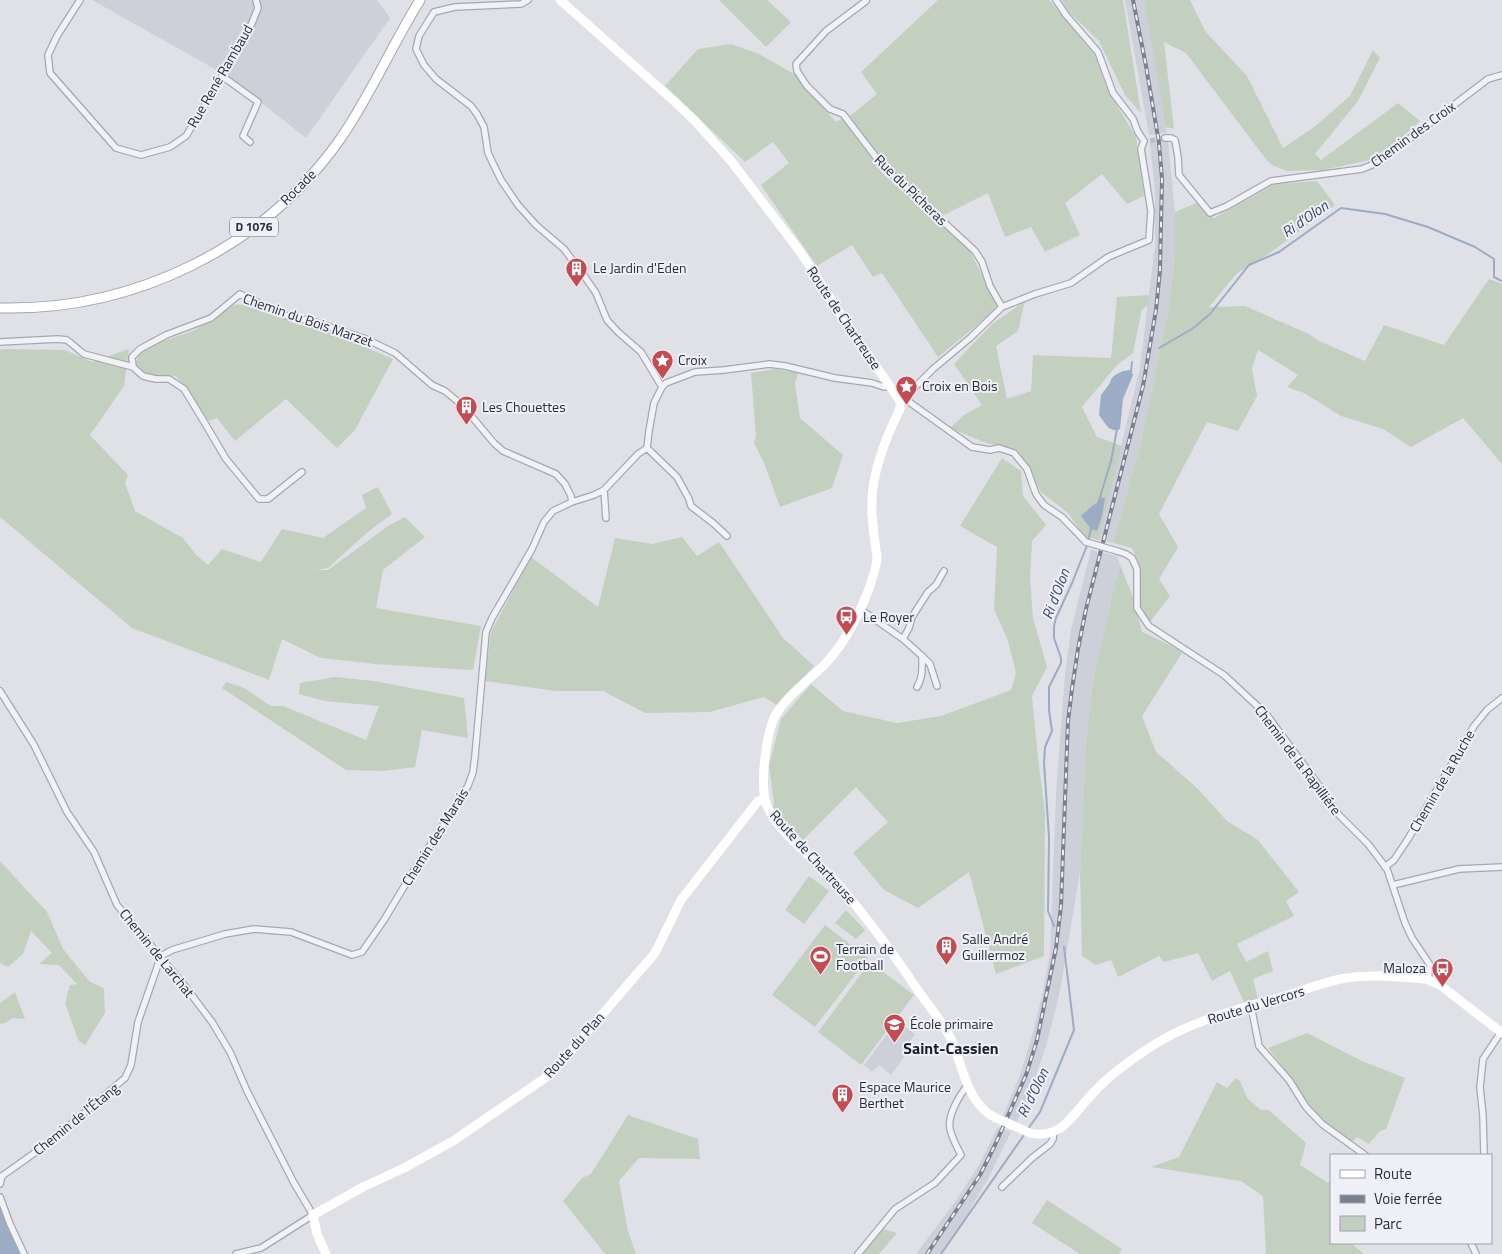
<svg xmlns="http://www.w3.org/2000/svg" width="1502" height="1254" font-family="'Titillium Web',sans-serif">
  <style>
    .built { fill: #cdd0d9 }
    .green { fill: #c3d0c0 }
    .water { fill: #9cacc5 }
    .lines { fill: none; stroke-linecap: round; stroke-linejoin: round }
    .stream { stroke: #9cacc5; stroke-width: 2 }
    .street-tunnel { stroke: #bbbdc5; stroke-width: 5.5; stroke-dasharray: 5.5 3; stroke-linecap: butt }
    .street-casing { stroke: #a5a8b1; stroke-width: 8 }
    .primary-casing { stroke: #9fa5b2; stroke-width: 11 }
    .street { stroke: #f1f2f6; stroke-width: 5.5 }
    .secondary { stroke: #fff; stroke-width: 9 }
    .primary { stroke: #fff; stroke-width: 9 }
    .rail-casing { stroke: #798090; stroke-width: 4 }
    .rail { stroke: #eef0f5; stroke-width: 2; stroke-dasharray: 5.5; stroke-linecap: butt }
    .street-bridge-casing { stroke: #a5a8b1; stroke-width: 8; stroke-linecap: butt }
    .street-bridge { stroke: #f1f2f6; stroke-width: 5.5 }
    .secondary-bridge { stroke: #fff; stroke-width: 9 }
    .labels { text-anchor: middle; stroke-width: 4; stroke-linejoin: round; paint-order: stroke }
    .shield { fill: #eef0f5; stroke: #646874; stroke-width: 1 }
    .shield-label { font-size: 12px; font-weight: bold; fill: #292e3d }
    .street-label { font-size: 14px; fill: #292e3d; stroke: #eef0f5 }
    .poi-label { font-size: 14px; fill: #292e3d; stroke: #eef0f5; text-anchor: start }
    .water-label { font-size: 15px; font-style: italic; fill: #364a6e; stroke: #eef0f5 }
    .quarter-label { font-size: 16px; font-weight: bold; fill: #1b202e; stroke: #eef0f5 }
  </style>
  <rect width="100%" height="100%" fill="#dfe1e7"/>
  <path class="built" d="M92 0H377L390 18 306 138 229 77Z
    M1125 0H1145L1156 61 1167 133 1149 135Z
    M1168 141 1175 212V259L1167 318 1140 446 1113 543 1098 540 1140 368 1155 245V191L1150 144Z
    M1091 550 1117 556 1121 567 1115 582 1092 686 1086 743 1080 872 1064 968 1058 1000 1047 1043 1033 1084 1017 1122 1003 1116 1020 1075 1032 1036 1042 996 1050 953 1056 793 1065 674 1071 630Z
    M897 1021 915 1034 901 1053 905 1056 891 1075 879 1065 872 1072 864 1065Z
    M998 1127 1011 1132 989 1177 962 1223 941 1254H916L955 1202 979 1165Z"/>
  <path class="green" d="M719 0H767L791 22 766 47Z
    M937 0H1049L1095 55 1108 91 1136 137 1144 196 1127 204 1102 174 1065 203 1080 235 1045 252 1031 227 1005 237 988 193 944 215 892 175 850 116 877 94 861 72 937 1Z
    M1062 0H1123L1141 113 1125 95 1099 41 1069 12Z
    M1144 0H1190L1205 31 1247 76 1283 148 1313 128 1350 96 1373 50 1380 58 1358 101 1315 154 1321 160 1398 103 1420 121 1379 158 1323 170 1287 171 1272 165 1265 158 1186 53 1164 42 1174 129 1166 127Z
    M731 44 759 54 794 74 836 122 843 118 883 174 970 251 998 308 938 357 882 273 873 277 852 245 817 266 761 185 789 163 773 142 745 162 665 86 698 49Z
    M1317 181 1335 205 1267 255 1237 273 1209 307 1245 306 1309 334 1319 341 1365 361 1384 325 1444 345 1489 279 1502 284V464L1463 418 1411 447 1383 429 1341 416 1304 393 1287 387 1298 375 1258 350 1252 369 1257 396 1238 431 1207 422 1159 514 1178 547 1159 579 1170 596 1150 622 1141 607 1139 564 1132 548 1113 543 1140 446 1167 318 1175 259V212L1196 203 1214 218 1275 184Z
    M1150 295 1148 306 1142 309 1133 353 1117 365 1082 407 1097 437 1122 446 1098 540 1084 536 1068 513 1041 492 1018 450 986 443 950 428 964 415 982 405 954 364 992 324 1025 301 1018 331 996 346 1007 399 1031 391 1033 355 1111 358 1117 297Z
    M247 304 296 324 327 331 393 359 355 430 337 448 286 399 235 441 217 418 209 421 176 376C160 376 146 378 136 364L139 354 163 341 193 331 234 305Z
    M2 349 65 350 92 362 129 349 124 386 90 435 128 475 125 483 135 511 183 538 196 555 208 565 222 549 261 562 282 529 323 538 366 508 362 495 378 487 392 514 369 531 328 568 316 570H328L388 526 405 517 425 537 383 570 376 608 481 626 473 670 375 664 321 658 282 639 269 680 132 628 0 517V350Z
    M776 369 798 373 795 384 800 418 843 455 832 488 780 507 764 463 754 443 756 436 751 373Z
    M1002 458 1021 471 1023 496 1046 525 1032 541 1030 579 1033 618 1047 667 1032 696 1038 758 1045 813 1044 956 996 974 969 872 918 908 884 890 853 853 888 822 856 787 803 840 773 807 774 802 769 766 781 719 811 684 843 711 897 723 941 716 1011 690 1016 673 1008 641 994 609 997 547 960 526Z
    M682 537 697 556 719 542 783 638 814 666 777 705 764 697 710 712 645 713 603 691H556L485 681 491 632 531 557 598 607 615 538 652 544Z
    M1121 567 1133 597 1142 632 1176 648 1182 653 1142 716 1156 752 1197 788 1227 821 1258 840 1299 892 1286 901 1294 916 1237 944 1246 962 1268 951 1273 971 1253 979 1258 999 1244 1002 1230 971 1212 981 1198 953 1164 962 1159 956 1118 977 1111 960 1096 965 1082 956 1080 872 1086 743 1092 686 1115 582Z
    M335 677 374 681 464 698 468 738 422 730 415 767 383 771 346 770 222 688 226 682 244 688 271 706H283L366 740 379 706 325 701 299 694 300 683Z
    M0 861 47 912 63 949 90 982 104 988 105 1013 85 1045 78 1040 65 1003 70 985 77 984 59 965 39 964 52 953 31 931 23 954 8 967 0 963Z
    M809 876 829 891 804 924 785 910Z
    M846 910 865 930 856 939 835 923Z
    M825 925 868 958 815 1027 772 995Z
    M870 962 914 995 861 1065 818 1032Z
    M15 992 25 1019 13 1018 5 1023 0 1024V1003Z
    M1307 1033 1362 1061 1405 1078 1386 1129 1380 1131 1369 1144 1357 1137 1352 1142 1323 1122 1310 1107 1290 1076 1268 1048Z
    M1236 1078 1240 1081 1247 1098 1261 1110H1269L1306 1143 1300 1165 1328 1183 1331 1179V1243H1351L1364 1254H1266L1263 1196 1241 1181 1151 1167 1179 1157 1217 1082 1227 1088Z
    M628 1115 698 1139 700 1159 639 1158 619 1181 628 1231 636 1254H605L563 1201 582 1178 591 1174Z
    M1047 1200 1122 1249 1119 1254H1080L1032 1223Z
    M883 1229 897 1233 879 1254H862Z"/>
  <path class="water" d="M1131 370 1133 375 1123 399 1120 429C1110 434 1105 423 1099 415L1101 395 1110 383 1111 379 1115 375 1123 371Z
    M1099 497 1105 498 1102 516 1097 531 1091 529 1081 516 1093 505 1097 503Z
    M0 1206 21 1254H0Z"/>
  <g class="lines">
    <path class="stream" d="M1159 348 1192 329 1210 314 1249 265 1279 252 1341 208 1385 214 1428 227 1475 247 1494 259V277L1502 281
      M1131 371 1132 362
      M1100 497 1111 461 1117 429
      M1054 926 1048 911 1049 837 1044 763 1045 747 1052 731 1049 710V687L1061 663V658L1054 638V626L1056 618 1072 583 1088 543 1091 528
      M1028 1129 1040 1112 1074 1030 1064 947
      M941 1254 1024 1135"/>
    <path class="street-tunnel" d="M1150 141 1165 138"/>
    <defs>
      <path id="street" d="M80 0 57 36 48 55 50 73 116 148 141 155 170 147 186 136 221 79 252 23 258 8 256 0
        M528 0 521 4 455 7 434 12 419 36 416 49 424 65 436 79 471 106 477 114 484 127 488 153 501 180 518 205 536 225 564 249 585 277 596 293 607 320 618 332 641 352 662 387
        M865 0 866 1 826 31 796 64 797 71 807 86 830 109 843 114 882 165 975 251 982 262 990 286 1002 307
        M1056 0 1066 15 1098 52 1113 93 1133 119 1138 132 1144 141
        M222 76 258 102 243 136 250 142
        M1165 138H1171L1175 140 1178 157 1179 175 1210 213 1227 206 1271 181 1362 169 1379 162 1488 79 1502 75
        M0 342 58 339 67 340 84 354 133 367
        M905 399 972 447 990 450 999 448 1014 453 1027 469 1036 494 1044 505 1062 517 1086 542
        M900 401 904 400 909 393 933 369 970 338 1002 307 1035 294 1071 283 1108 257 1149 240 1151 211 1141 149 1144 141
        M647 448 677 477 689 499 691 506 713 523 727 536
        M302 472 268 499H259L226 459 200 415 184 389 169 379H156L143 376 133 367 132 357 140 349 166 335 211 318 240 294 284 315 315 322 366 339 395 353 432 385 445 391 462 405 494 443 503 451 556 474 565 484 571 496 572 502
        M604 490 606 518
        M1117 551 1126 554 1132 558 1137 569V608L1149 626 1224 675 1267 715 1317 783 1339 815 1368 844 1387 869 1405 923 1412 938 1430 965 1428 980
        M860 609 903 639 922 656C922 667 923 678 917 687
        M903 639 909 628 912 617 928 592 936 585 944 571
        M922 656 930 664 937 686
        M0 691 34 745 67 812 94 852 117 905 184 985 212 1022 230 1052 247 1091 294 1183 313 1215 261 1248 236 1254
        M1385 867 1394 860 1408 839 1474 726 1487 710 1502 698
        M1393 885 1459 869 1502 867
        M161 956 172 950 225 934 254 929 291 932 352 955 362 952 384 920 408 880 468 786 473 772 475 756 486 632 492 618 532 549 544 522 553 511 572 502 594 495 604 490 638 454 647 448 649 431 654 403 662 387 666 383 695 372 724 370 769 364 785 366 835 378 872 383 884 387 889 386
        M1251 1006 1259 1046 1289 1080 1306 1107 1322 1124 1365 1155
        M1484 1155 1483 1116 1480 1087 1483 1059 1501 1032
        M0 1184 2 1176 50 1142 125 1078 131 1065 138 1022 161 956
        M1002 1187 1032 1158 1050 1144 1053 1139 1054 1132
        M0 1197 10 1224 24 1254
        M1471 1243 1476 1254
        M858 1254 895 1209 935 1183 961 1155C957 1147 952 1138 950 1129 947 1116 960 1094 968 1085"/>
      <path id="primary" d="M0 308C134 311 264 248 341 138 371 94 392 45 420 0"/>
    </defs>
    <use href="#street" class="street-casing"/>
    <use href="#primary" class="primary-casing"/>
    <use href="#street" class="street"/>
    <path class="secondary" d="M560 0 674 101 695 121 731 161 799 250 845 321 900 401V409C887 435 873 471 872 500 871 514 873 528 875 542 875 547 877 553 877 558 876 570 871 583 867 594 856 621 842 648 821 668 805 683 786 697 775 716 766 735 759 786 767 806 778 833 817 860 837 883 866 916 892 952 917 989 928 1005 941 1020 950 1037 963 1064 966 1104 996 1118
      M1030 1133C1041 1136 1053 1133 1062 1127 1073 1118 1085 1101 1096 1090 1111 1074 1128 1062 1146 1050 1188 1021 1239 1009 1288 995 1307 989 1327 981 1346 978 1373 974 1399 977 1426 979L1440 985 1502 1033
      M326 1254 317 1234 313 1215 363 1187 404 1168 453 1141 551 1074 655 953 681 900 758 801 765 799"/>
    <use href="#primary" class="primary"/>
    <defs>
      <path id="rail" d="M927 1254 980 1175 995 1145 1026 1075 1037 1040 1056 948 1061 906 1068 721 1072 689 1078 649 1086 609 1143 386 1156 310 1160 270 1162 179 1159 143 1146 66 1133 0"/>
    </defs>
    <use href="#rail" class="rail-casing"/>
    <use href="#rail" class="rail"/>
    <defs>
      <path id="street-bridge" d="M1086 542 1117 551"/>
    </defs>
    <use href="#street-bridge" class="street-bridge-casing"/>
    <use href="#street-bridge" class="street-bridge"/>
    <path class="secondary-bridge" d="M996 1118 1030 1133"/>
  </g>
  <defs>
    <symbol id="building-pin" viewBox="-11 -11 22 30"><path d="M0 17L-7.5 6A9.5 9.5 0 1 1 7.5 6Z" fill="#c54b52" stroke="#eef0f5"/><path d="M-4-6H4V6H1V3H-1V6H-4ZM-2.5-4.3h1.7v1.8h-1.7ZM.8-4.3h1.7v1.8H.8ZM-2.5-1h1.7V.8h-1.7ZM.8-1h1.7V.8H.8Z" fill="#fff"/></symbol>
    <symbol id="sight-pin" viewBox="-11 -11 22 30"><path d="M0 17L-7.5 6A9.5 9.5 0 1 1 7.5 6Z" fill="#c54b52" stroke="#eef0f5"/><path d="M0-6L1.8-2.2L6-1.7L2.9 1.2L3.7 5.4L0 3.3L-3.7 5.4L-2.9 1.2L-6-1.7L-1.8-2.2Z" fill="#fff"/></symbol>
    <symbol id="bus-pin" viewBox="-11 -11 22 30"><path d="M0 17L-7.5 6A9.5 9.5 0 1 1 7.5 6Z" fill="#c54b52" stroke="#eef0f5"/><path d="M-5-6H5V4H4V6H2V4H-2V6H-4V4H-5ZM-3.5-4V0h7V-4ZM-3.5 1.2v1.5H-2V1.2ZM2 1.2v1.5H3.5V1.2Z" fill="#fff"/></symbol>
    <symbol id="stadium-pin" viewBox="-11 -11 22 30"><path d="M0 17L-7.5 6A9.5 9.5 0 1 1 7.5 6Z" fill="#c54b52" stroke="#eef0f5"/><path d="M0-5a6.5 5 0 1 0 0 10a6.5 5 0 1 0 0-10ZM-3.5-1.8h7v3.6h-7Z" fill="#fff"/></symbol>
    <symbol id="school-pin" viewBox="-11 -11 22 30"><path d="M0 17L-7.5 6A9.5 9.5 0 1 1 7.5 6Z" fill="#c54b52" stroke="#eef0f5"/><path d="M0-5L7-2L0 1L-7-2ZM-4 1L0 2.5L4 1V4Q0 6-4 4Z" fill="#fff"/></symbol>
  </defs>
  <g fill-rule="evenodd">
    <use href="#building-pin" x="564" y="256" width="25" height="34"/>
    <use href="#sight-pin" x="650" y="348" width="25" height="34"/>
    <use href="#sight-pin" x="894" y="374" width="25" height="34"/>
    <use href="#building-pin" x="454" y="394" width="25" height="34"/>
    <use href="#bus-pin" x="834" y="604" width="25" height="34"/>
    <use href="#building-pin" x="934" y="934" width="25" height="34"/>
    <use href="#stadium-pin" x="808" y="944" width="25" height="34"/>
    <use href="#bus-pin" x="1430" y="956" width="25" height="34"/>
    <use href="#school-pin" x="882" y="1012" width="25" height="34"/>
    <use href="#building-pin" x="830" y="1082" width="25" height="34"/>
  </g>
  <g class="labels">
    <rect class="shield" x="230" y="217.5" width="48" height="19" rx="4"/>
    <g class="shield-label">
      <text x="254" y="231">D 1076</text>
    </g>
    <g class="street-label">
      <text transform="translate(220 76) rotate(-60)" y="5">Rue René Rambaud</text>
      <text transform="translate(1413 134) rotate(-36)" y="5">Chemin des Croix</text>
      <text transform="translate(298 187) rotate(-45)" y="5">Rocade</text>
      <text transform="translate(911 190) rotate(44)" y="5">Rue du Picheras</text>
      <text transform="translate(844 318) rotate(56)" y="5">Route de Chartreuse</text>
      <text transform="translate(308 320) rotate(19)" y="5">Chemin du Bois Marzet</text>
      <text transform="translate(1298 760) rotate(53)" y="5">Chemin de la Rapilliére</text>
      <text transform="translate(1442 781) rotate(-60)" y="5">Chemin de la Ruche</text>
      <text transform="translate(435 837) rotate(-58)" y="5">Chemin des Marais</text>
      <text transform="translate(813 857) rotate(48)" y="5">Route de Chartreuse</text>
      <text transform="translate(157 953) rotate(51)" y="5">Chemin de Larchat</text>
      <text transform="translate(1256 1005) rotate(-17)" y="5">Route du Vercors</text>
      <text transform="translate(574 1045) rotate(-48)" y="5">Route du Plan</text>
      <text transform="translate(76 1119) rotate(-39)" y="5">Chemin de l'Étang</text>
    </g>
    <g class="poi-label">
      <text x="593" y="273">Le Jardin d'Eden</text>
      <text x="678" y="365">Croix</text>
      <text x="922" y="391">Croix en Bois</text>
      <text x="482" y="412">Les Chouettes</text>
      <text x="863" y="622">Le Royer</text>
      <text x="962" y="944">Salle André<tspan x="962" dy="16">Guillermoz</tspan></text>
      <text x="836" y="954">Terrain de<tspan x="836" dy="16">Football</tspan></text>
      <text x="1426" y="973" text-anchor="end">Maloza</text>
      <text x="910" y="1029">École primaire</text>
      <text x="859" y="1092">Espace Maurice<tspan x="859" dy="16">Berthet</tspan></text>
    </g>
    <g class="water-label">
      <text transform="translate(1305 219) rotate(-35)" y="5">Ri d'Olon</text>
      <text transform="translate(1056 594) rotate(-69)" y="5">Ri d'Olon</text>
      <text transform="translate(1033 1093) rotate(-64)" y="5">Ri d'Olon</text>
    </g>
    <g class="quarter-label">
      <text x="951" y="1054">Saint-Cassien</text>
    </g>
  </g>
  <rect x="1330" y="1154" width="162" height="90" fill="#eef0f5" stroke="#9fa2ab"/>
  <rect x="1340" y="1170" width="25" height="8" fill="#ffffff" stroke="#9fa2ab"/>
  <text x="1374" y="1179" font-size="15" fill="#292e3d">Route</text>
  <rect x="1340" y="1195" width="25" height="8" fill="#798090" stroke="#9fa2ab"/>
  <text x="1374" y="1204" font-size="15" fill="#292e3d">Voie ferrée</text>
  <rect x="1340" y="1216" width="25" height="15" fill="#c3d0c0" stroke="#9fa2ab"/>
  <text x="1374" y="1229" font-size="15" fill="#292e3d">Parc</text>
</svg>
